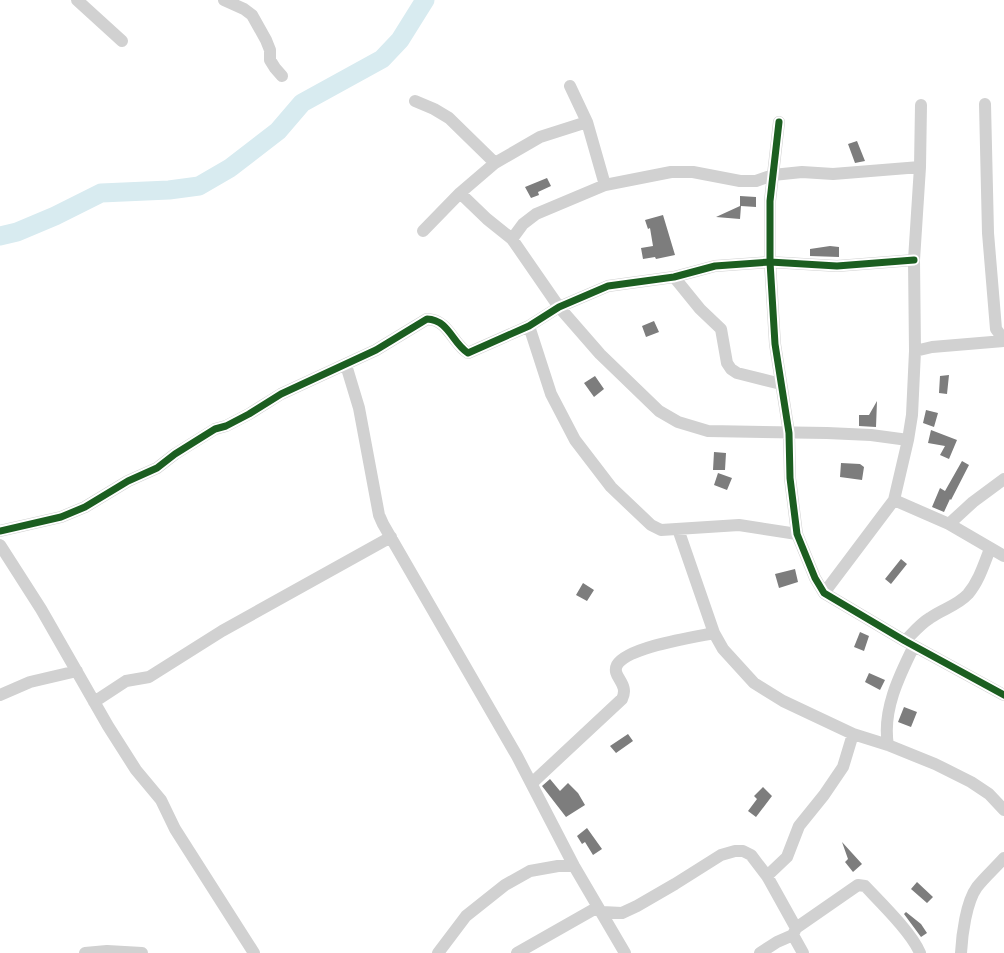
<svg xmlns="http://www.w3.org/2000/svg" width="1004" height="953" font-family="'Sofia Sans Condensed',sans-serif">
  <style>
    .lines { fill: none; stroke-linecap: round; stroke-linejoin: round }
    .river { stroke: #d8ebf0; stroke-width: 19 }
    .building { fill: #7d7d7d }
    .minor { stroke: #d1d1d1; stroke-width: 12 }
    .cycleway-casing { stroke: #fff; stroke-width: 11 }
    .cycleway { stroke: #1b5e20; stroke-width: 7 }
  </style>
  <rect width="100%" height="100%" fill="#fff"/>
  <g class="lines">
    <path class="river" d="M0 236 17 232 55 216 101 193 169 190 199 186 230 168 278 131 302 103 382 59 400 40 425 0"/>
  </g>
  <path class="building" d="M857 141 865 161 855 163 848 144Z
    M547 178 551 186 538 192 539 195 531 198 525 187Z
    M740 196 756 197V207L741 206 740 219 716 217 740 206Z
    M663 215 675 255 656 259 655 257 643 259 641 248 653 246 650 228 648 229 645 220Z
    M830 246 839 247V257L810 256V249Z
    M654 321 659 332 646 337 642 326Z
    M949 375 947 394 939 393 940 376Z
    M595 376 604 389 594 397 584 383Z
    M877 401 876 427 859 426V415H869Z
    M926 410 938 413 934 427 923 423Z
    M931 430 957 440 949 459 940 455 945 446 928 443Z
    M714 452 726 453 725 470H713Z
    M962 461 969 465 951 500 950 499 944 512 932 507 940 488 945 491Z
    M841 463 860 464 864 467 862 480 840 477Z
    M718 473 732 478 727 490 714 485Z
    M901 559 907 564 891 584 885 579Z
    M795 569 798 582 779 588 775 574Z
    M583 583 594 590 587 601 576 595Z
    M860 632 869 636 864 651 854 647Z
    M869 673 885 680 880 690 865 682Z
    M904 707 917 712 911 727 898 722Z
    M628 734 633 741 616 753 610 746Z
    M550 779 560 791 568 783 578 793 585 805 566 817 542 786Z
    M763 787 772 796 756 817 748 811 757 799 754 796Z
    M587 828 602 849 593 855 585 842 582 844 577 836Z
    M842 842 862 864 853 872 845 862 848 859Z
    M917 882 933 897 927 903 911 889Z
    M906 912 921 924 927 933 921 937 904 914Z"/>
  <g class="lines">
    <path class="minor" d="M77 0 122 41
      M224 0 244 9 252 15 266 40 270 50V60L275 68 282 76
      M570 86 587 122 605 185
      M415 101 434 109 449 118 495 163
      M985 104 988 233 996 329 1004 340
      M779 122 770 201V262L775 344 789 433 790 478 797 534 815 578 824 593 905 641 1004 695
      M460 193 487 219 512 239 559 307 600 354 659 411 678 422 708 431 827 433 871 435 908 440
      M423 231 460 193 495 163 540 137 587 122
      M512 239 523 224 536 214 605 185 671 172H693L740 181H756L773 175 802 172 833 174 920 167
      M674 277 700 309 721 329 727 363 731 369 737 373 781 384
      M529 326 551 394 575 440 611 487 651 525 661 530 739 525 797 534
      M915 351 932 347 1004 341
      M346 365 359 408 379 515 383 524 517 756 574 866 625 953
      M894 500 949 524 1004 556
      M949 524 973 502 1004 479
      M678 529 714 633 723 649 754 683 783 701 853 734 888 745 935 764 971 782 989 794 1004 810
      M0 531 61 517 85 507 128 481 157 468 175 454 215 429 226 426 249 414 281 394 376 350 427 319C449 320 452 343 468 353L529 326 559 307 608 286 674 277 715 266 770 262 837 266 914 260
      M0 545 41 609 108 726 136 770 161 800 175 829 254 953
      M824 593 894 500 908 440 912 415 915 351 914 260 920 167 921 105
      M905 641C913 633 920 624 930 618 942 609 957 606 968 594 979 581 984 564 990 549
      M0 695 30 682 77 671
      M94 702 126 681 149 677 222 631 391 537
      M888 745C882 711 899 676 914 646
      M532 783 622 699C630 683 611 677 617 665 627 647 694 637 714 633
      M767 876 787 857 799 826 824 795 843 767 853 734
      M602 912 622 913 637 906 675 884 721 855 735 851H743L751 855 767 876 796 928
      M793 935 803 953
      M85 953 107 951 142 953
      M438 953 466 916 505 885 530 871 558 866H574
      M517 953 598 907
      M760 953 777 942 793 935 796 928 858 885 865 886C881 903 912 933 920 953
      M961 953C962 935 966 902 977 887 985 877 995 868 1004 858"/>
    <defs>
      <path id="cycleway" d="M779 122 770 201V262L775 344 789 433 790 478 797 534 815 578 824 593 905 641 1004 695
        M0 531 61 517 85 507 128 481 157 468 175 454 215 429 226 426 249 414 281 394 376 350 427 319C449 320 452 343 468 353L529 326 559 307 608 286 674 277 715 266 770 262 837 266 914 260"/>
    </defs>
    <use href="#cycleway" class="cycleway-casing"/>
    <use href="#cycleway" class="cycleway"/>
  </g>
</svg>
